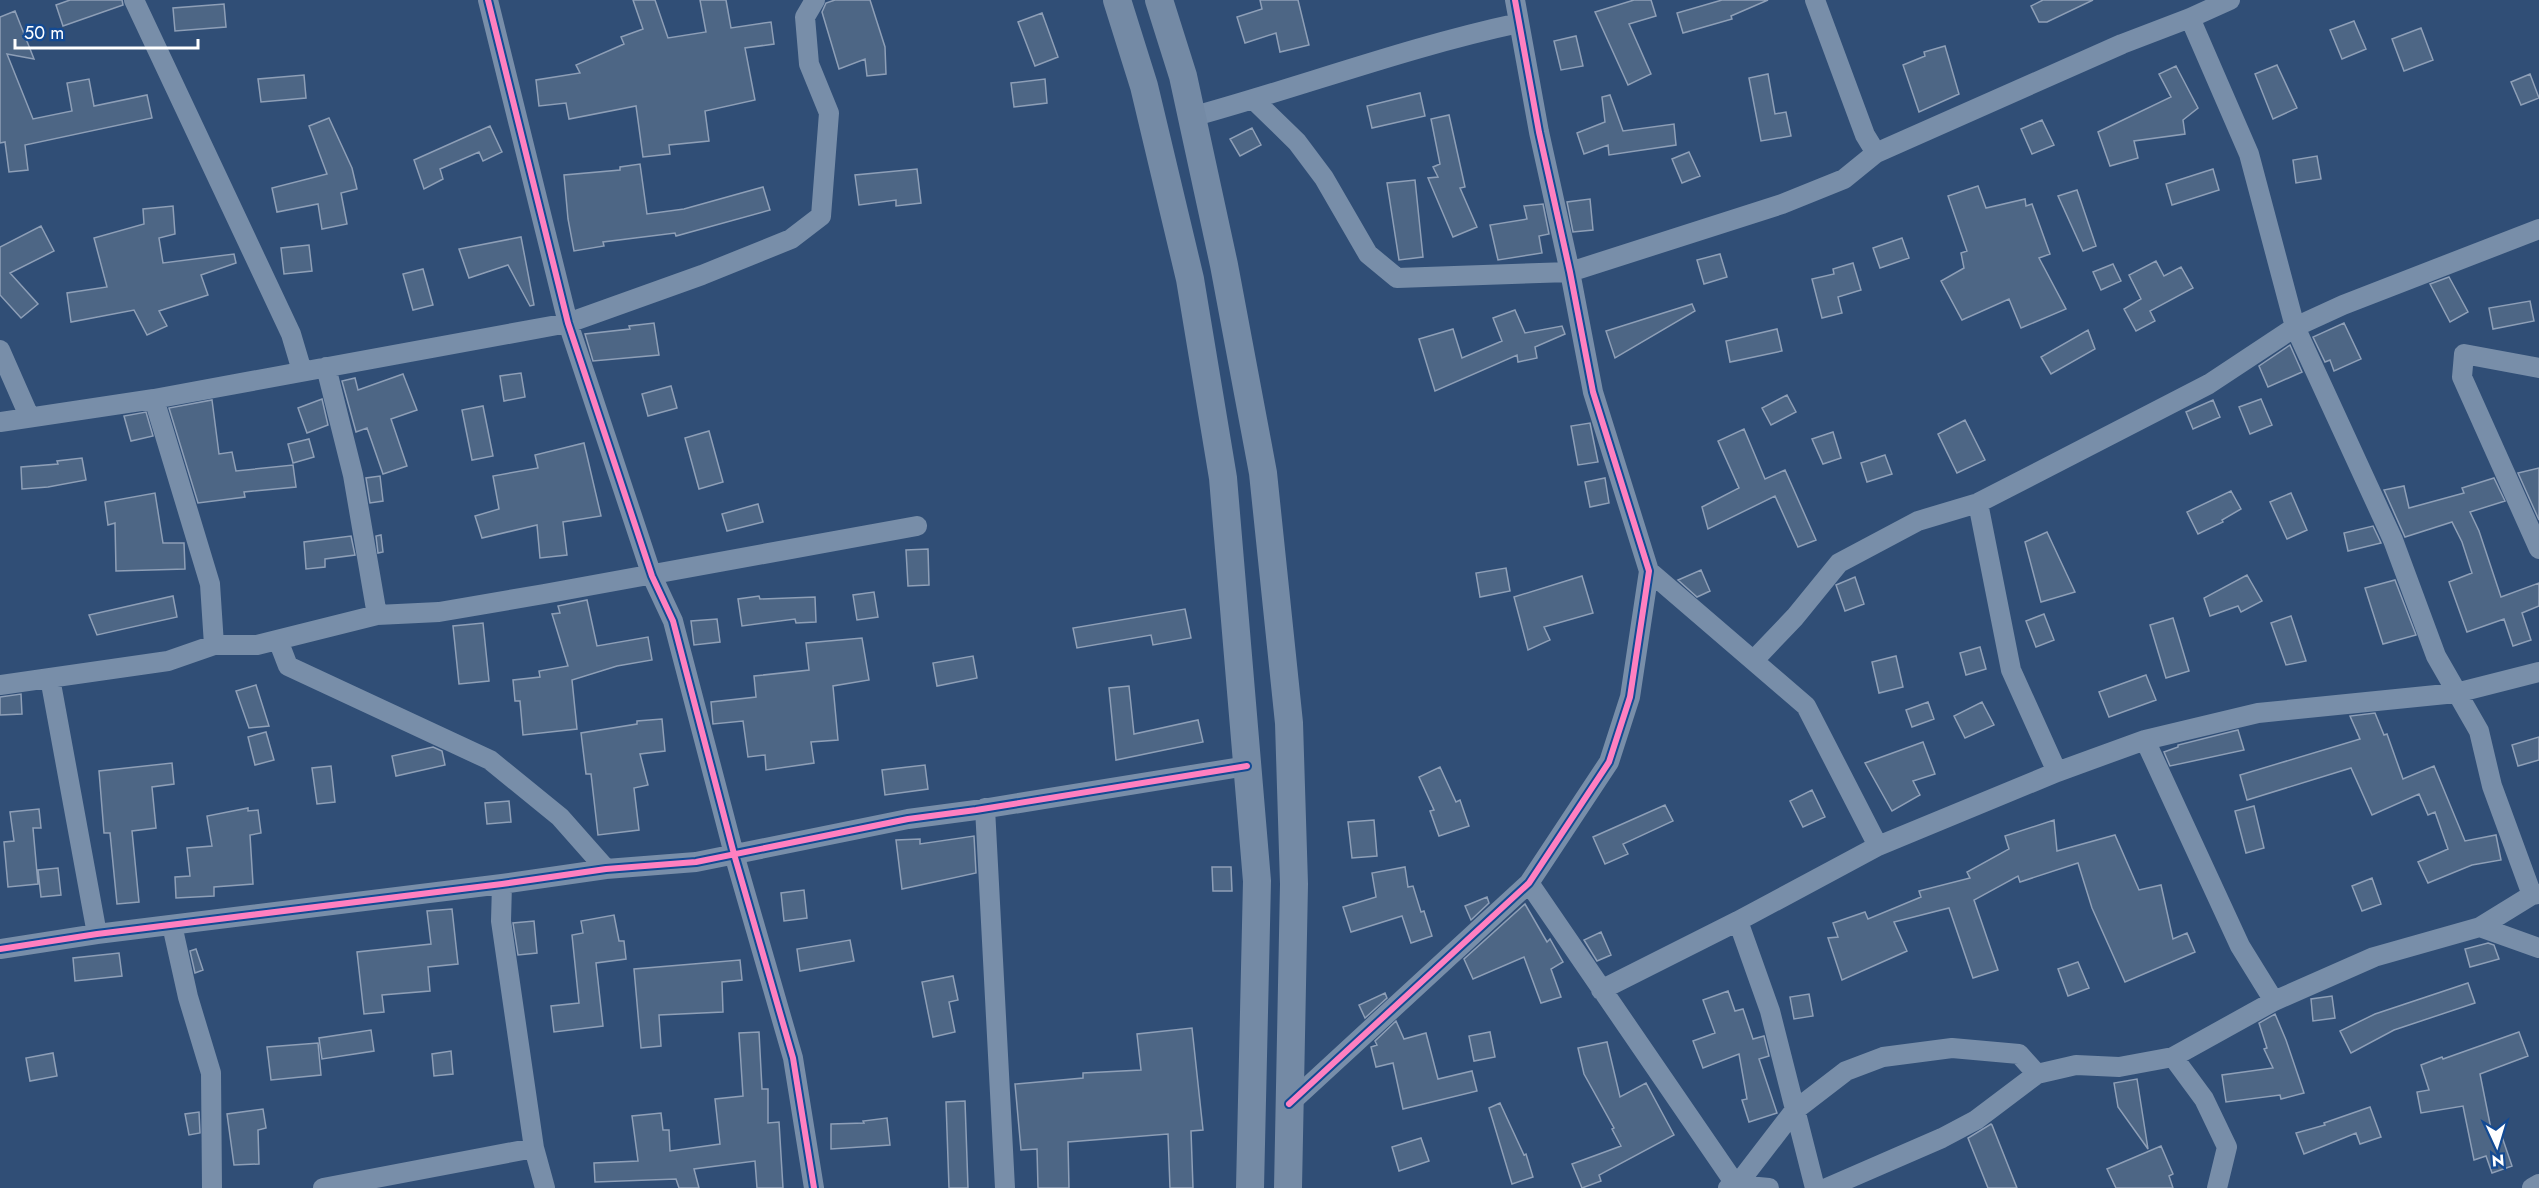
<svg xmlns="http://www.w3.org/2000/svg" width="2539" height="1188" font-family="Jost,sans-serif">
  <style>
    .building { fill: #4d6685; stroke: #8e9fb7; stroke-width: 1.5 }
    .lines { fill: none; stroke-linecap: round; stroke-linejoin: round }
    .street { stroke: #788ea9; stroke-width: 20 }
    .secondary { stroke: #748aa5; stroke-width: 28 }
    .cycleway-casing { stroke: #134a93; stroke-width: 10 }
    .cycleway { stroke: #ff80c0; stroke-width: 6 }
  </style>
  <rect width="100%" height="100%" fill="#304e76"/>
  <path class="building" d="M70 0H122L123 5 63 26 56 5Z
    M633 0H655L668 38 706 32 700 0H726L731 28 771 22 774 44 745 48 755 100 705 111 709 141 669 145 670 154 643 157 636 106 569 119 566 103 539 106 536 80 580 73 576 65 624 44 621 37 643 29Z
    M835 0H870L885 47 886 74 867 76 865 59 839 69 822 12 826 3Z
    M1260 0H1298L1309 45 1280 52 1276 33 1245 43 1237 17 1262 9Z
    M1634 0H1651L1656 16 1629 24 1651 74 1628 85 1595 12Z
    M1722 0H1768L1731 16 1732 19 1683 33 1677 13Z
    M2043 0H2093L2047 22H2039L2031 6Z
    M224 4 226 27 175 31 173 8Z
    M15 11 34 59 7 54 33 119 72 111 67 83 89 79 94 106 147 95 152 118 25 145 28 170 9 172 5 142 0 143V17Z
    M1042 13 1058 57 1035 66 1018 22Z
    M2354 21 2366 49 2342 59 2330 30Z
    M2421 28 2433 60 2404 71 2392 39Z
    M1576 36 1583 66 1561 70 1554 41Z
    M1945 46 1959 94 1919 112 1903 65 1925 56 1924 52Z
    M2277 65 2297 108 2273 119 2255 74Z
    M2176 66 2198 108 2183 120 2185 134 2134 141 2138 158 2110 166 2098 132 2171 97 2159 74Z
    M1768 74 1775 114 1786 112 1791 136 1761 141 1749 78Z
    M2530 74 2539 98 2521 105 2511 82Z
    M304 75 306 98 261 102 258 79Z
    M1045 79 1047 103 1014 107 1011 83Z
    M1420 93 1425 116 1372 128 1367 106Z
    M1610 95 1623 131 1674 124 1676 145 1609 155 1608 145 1584 154 1577 133 1605 122 1602 97Z
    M1449 115 1465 187 1460 188 1477 227 1453 237 1428 178 1438 177 1433 167 1440 164 1431 119Z
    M329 118 352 168 357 189 341 193 347 224 322 229 318 204 277 212 272 188 327 174 309 126Z
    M2042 120 2054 145 2032 154 2021 129Z
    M490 126 502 152 483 161 479 152 440 169 443 179 424 189 414 160Z
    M1252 128 1261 145 1240 156 1230 139Z
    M1689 152 1700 176 1682 183 1672 159Z
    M2317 156 2321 179 2296 183 2293 160Z
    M640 164 647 214 684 209 763 187 770 210 676 236 675 233 603 242 604 246 574 251 568 219 564 175 620 170V167Z
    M917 169 921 203 896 206V200L859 205 855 175Z
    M2213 169 2219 190 2172 205 2166 184Z
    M1415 180 1423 257 1399 260 1387 183Z
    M1978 186 1986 208 2025 199 2026 206 2032 204 2050 254 2039 258 2066 309 2021 328 2009 299 1962 320 1941 281 1964 268 1961 253 1967 251 1948 196Z
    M2077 190 2096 246 2083 251 2058 196Z
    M1590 199 1593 230 1573 232 1567 202Z
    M1543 204 1549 234 1539 236 1542 253 1498 260 1490 225 1527 219 1524 206Z
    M173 206 175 234 159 238 163 263 234 254 236 263 201 275 208 295 159 311 167 326 147 335 134 310 71 322 67 293 107 287 94 238 144 224 143 209Z
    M41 226 54 251 10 273 38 304 21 318 0 295V247Z
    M521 237 534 305 530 306 508 265 469 278 459 249Z
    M1902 238 1909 258 1880 268 1873 248Z
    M309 245 312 271 284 274 281 248Z
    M1720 254 1727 277 1704 284 1697 260Z
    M2156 261 2164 276 2181 267 2193 288 2150 311 2155 321 2136 331 2124 309 2141 299 2129 275Z
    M1853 263 1861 290 1838 297 1842 313 1822 318 1812 279 1834 274 1833 269Z
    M2113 264 2121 281 2101 290 2093 272Z
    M423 269 433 305 413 310 403 274Z
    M2449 277 2468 312 2450 322 2430 284Z
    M2530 301 2534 321 2493 329 2489 308Z
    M1692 304 1695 311 1615 358 1606 331Z
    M1515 310 1525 333 1562 326 1565 334 1535 347 1537 358 1518 362 1517 355 1435 391 1419 339 1453 329 1462 358 1502 341 1493 318Z
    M654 323 659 355 593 361 585 334 630 329 629 326Z
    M2344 323 2361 359 2334 371 2330 360 2325 362 2313 337Z
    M1777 329 1782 351 1730 362 1726 341Z
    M2088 330 2095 349 2051 374 2041 357Z
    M2290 345 2302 372 2268 387 2259 366Z
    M521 373 525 397 504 401 500 376Z
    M403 374 417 410 391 419 407 466 383 474 367 428 356 432 342 381 355 378 358 390Z
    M671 386 677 408 648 416 642 394Z
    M1787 395 1796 412 1771 425 1762 408Z
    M322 399 328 425 307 433 298 408Z
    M2261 399 2272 425 2250 434 2239 407Z
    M212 400 219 454 232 452 236 471 293 465 296 487 244 492 245 497 198 503 169 408Z
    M2213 400 2220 417 2193 429 2186 412Z
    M483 406 493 456 472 460 462 410Z
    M146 412 153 436 131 441 124 416Z
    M1965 420 1985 460 1957 473 1938 434Z
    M1590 423 1598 462 1578 465 1571 426Z
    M1744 429 1765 479 1785 470 1816 540 1798 547 1775 496 1708 529 1702 507 1739 488 1718 441Z
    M709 431 723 482 699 489 685 438Z
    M1833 432 1841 458 1823 464 1812 439Z
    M309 439 314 457 293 463 288 444Z
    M584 443 601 516 563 522 567 555 540 558 537 525 482 538 475 516 499 509 493 476 538 468 535 455Z
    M1885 455 1892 474 1867 482 1861 463Z
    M82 458 86 480 48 487 22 489 21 467 58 464 57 461Z
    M2539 468V520L2518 473Z
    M380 476 383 501 370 503 366 478Z
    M1605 478 1609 503 1590 507 1585 482Z
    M2494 478 2505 501 2470 512 2479 531 2501 597 2539 583V606L2522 613 2531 640 2513 646 2504 619 2467 632 2449 582 2472 573 2462 542 2452 522 2405 537 2384 490 2404 486 2409 508 2464 493 2462 488Z
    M2231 491 2241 509 2222 520 2223 522 2198 534 2187 512Z
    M155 493 163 543H184L185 569 116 571 115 523 108 525 105 502Z
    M2291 493 2307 530 2287 539 2270 502Z
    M758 504 763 522 727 531 722 514Z
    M2373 526 2381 543 2348 551 2344 533Z
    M2047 532 2075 592 2041 602 2025 542Z
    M381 535 383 552 378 553 376 536Z
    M351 536 355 555 325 559V567L306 569 304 542Z
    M928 549 929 585 908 586 906 550Z
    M1506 568 1510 591 1480 597 1476 573Z
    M1701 570 1710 591 1697 597 1678 580Z
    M2247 575 2262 601 2241 612 2238 606 2210 616 2204 598Z
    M1582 576 1593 613 1544 627 1550 640 1528 650 1514 597Z
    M1855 577 1864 604 1845 611 1836 585Z
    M2395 580 2416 635 2383 644 2365 588Z
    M874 592 878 617 857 620 853 595Z
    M173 596 177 617 97 635 89 615Z
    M759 596 760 599 815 597 816 622 796 623 795 619 742 626 738 599Z
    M587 600 597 646 648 637 652 660 617 666 572 680 577 729 523 735 520 701H515L513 680 540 677 539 671 568 666 552 614 560 613 558 606Z
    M1185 609 1191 638 1153 645 1151 635 1077 648 1073 628Z
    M2044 614 2054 640 2036 647 2026 621Z
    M2291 616 2306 661 2286 665 2271 623Z
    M2173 618 2189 671 2166 678 2150 625Z
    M717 619 720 642 694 645 691 621Z
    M483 623 489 681 459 684 453 626Z
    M862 638 869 680 833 686 838 740 811 742 814 763 766 770 765 755 748 757 743 721 713 724 711 702 756 697 754 676 809 670 806 643Z
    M1980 647 1986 669 1966 675 1960 653Z
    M973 656 977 678 937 686 933 663Z
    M1896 656 1903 687 1879 693 1872 662Z
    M2146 675 2156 700 2109 717 2099 692Z
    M256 685 269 726 249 728 236 691Z
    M1129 686 1134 734 1198 720 1203 742 1116 760 1109 688Z
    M21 694 22 714 0 715V697Z
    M1928 702 1934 719 1912 727 1906 710Z
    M1982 702 1994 725 1965 738 1954 716Z
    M2375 713 2384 735 2387 734 2403 779 2434 766 2465 841 2496 835 2501 860 2472 865 2428 883 2418 862 2448 849 2435 812 2428 815 2419 794 2372 815 2351 768 2247 800 2240 775 2360 739 2350 716Z
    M662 719 665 751 640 754 648 785 634 788 639 830 598 835 591 774H586L581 733 637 724V721Z
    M2238 730 2244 750 2170 766 2164 752 2178 747V745Z
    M266 732 274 760 255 765 248 737Z
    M2539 737V760L2518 766 2512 745Z
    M1923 742 1935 774 1913 781 1920 795 1892 811 1865 763Z
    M433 747 442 751 445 765 396 776 392 756Z
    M172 763 174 784 152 787 156 828 132 831 139 902 117 904 110 833H104L99 771Z
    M925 765 928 789 885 795 882 770Z
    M331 766 335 802 317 804 312 768Z
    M1440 767 1456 802 1460 800 1469 826 1439 836 1430 811 1434 810 1419 777Z
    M1812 790 1825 817 1803 827 1790 801Z
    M509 801 511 822 487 824 485 803Z
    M1665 805 1673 821 1623 844 1628 854 1605 864 1593 837Z
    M2254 806 2264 848 2246 853 2235 811Z
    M248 808V811L258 810 261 833 250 835 253 884 214 887V896L176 898 175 877 190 876 187 848 212 846 207 816Z
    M39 809 41 828H33L38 884 8 887 4 842 14 841 10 812Z
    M1374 820 1377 856 1352 858 1348 822Z
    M2054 820 2057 851 2115 835 2139 890 2161 885 2173 939 2187 933 2195 952 2125 982 2092 908 2078 863 2020 882 2018 876 1974 900 1998 970 1973 978 1949 908 1894 922 1907 951 1842 980 1828 938 1838 937 1833 923 1865 912 1868 919 1921 897 1919 891 1970 878 1967 872 2009 849 2005 836Z
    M974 836 976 873 902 889 896 840 920 839V844Z
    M1212 867H1231L1232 891H1213Z
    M1405 867 1408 887 1413 886 1421 912 1424 911 1432 936 1411 943 1402 916 1351 932 1343 907 1376 897 1372 873Z
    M58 868 61 895 41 897 38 870Z
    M2372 878 2381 904 2362 911 2352 886Z
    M804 890 807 918 784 921 781 893Z
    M1487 897 1489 903 1471 920 1465 906Z
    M1525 904 1547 942 1550 939 1563 962 1551 969 1561 997 1541 1003 1524 957 1473 979 1464 959Z
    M452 909 458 964 428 967 430 991 382 995 384 1012 364 1014 357 952 431 944 427 911Z
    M614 915 619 941H624L626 959 596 963 603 1026 554 1032 551 1006 579 1003 572 935 583 933 581 921Z
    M534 921 537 953 518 955 513 923Z
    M1601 932 1611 955 1597 961 1584 940Z
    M850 940 854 961 800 971 797 949Z
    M2488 943 2494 945 2499 959 2470 967 2465 949Z
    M196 949 203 970 195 973 190 951Z
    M119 953 122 976 75 981 73 958Z
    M740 960 742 980 722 982 723 1012 659 1015 661 1046 641 1048 634 969Z
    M2078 962 2089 988 2068 996 2058 969Z
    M953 976 958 1000 949 1002 955 1032 933 1037 922 982Z
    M2468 983 2475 1003 2394 1030 2351 1053 2340 1031 2375 1014Z
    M1728 991 1735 1011 1743 1009 1753 1039 1764 1036 1769 1056 1759 1059 1777 1113 1749 1122 1742 1100 1747 1099 1739 1054 1703 1068 1693 1041 1715 1033 1703 1000Z
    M1385 993 1387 998 1365 1018 1359 1005Z
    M1809 994 1813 1016 1794 1019 1790 997Z
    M2332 996 2335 1018 2313 1021 2311 999Z
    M2275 1014 2286 1040 2304 1093 2281 1099 2280 1095 2226 1102 2222 1075 2273 1068 2264 1049 2267 1048 2259 1023Z
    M1396 1021 1404 1039 1426 1033 1438 1079 1472 1071 1477 1091 1403 1109 1393 1063 1376 1067 1371 1047 1377 1045 1375 1041Z
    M1192 1028 1203 1130 1191 1131 1193 1188H1170L1168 1134 1068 1142 1069 1188H1038L1037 1149 1021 1150 1015 1084 1083 1078V1073L1141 1070 1137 1034Z
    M371 1030 374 1051 322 1059 319 1038Z
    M759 1032 762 1089H768V1123L779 1122 783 1188H757L755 1161 694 1169 699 1188H679L676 1179 595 1182 594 1163 638 1161 632 1116 661 1113 663 1130H669L670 1151 720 1144 715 1099 743 1096 739 1033Z
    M1490 1032 1495 1057 1474 1061 1469 1036Z
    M2519 1032 2528 1056 2480 1074 2492 1134 2500 1131 2512 1166 2492 1173 2486 1156 2474 1160 2463 1106 2421 1113 2417 1092 2429 1090 2421 1065 2442 1057 2443 1059Z
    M1607 1042 1620 1097 1646 1083 1674 1135 1599 1175 1601 1181 1582 1188 1572 1164 1621 1146 1612 1129 1614 1128 1584 1074 1578 1048Z
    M318 1043 321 1075 271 1080 267 1047Z
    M451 1051 453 1074 434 1076 432 1054Z
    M53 1053 57 1076 30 1081 26 1058Z
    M2137 1079 2148 1149 2118 1107 2114 1083Z
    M965 1101 968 1188H949L946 1102Z
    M1500 1103 1524 1155 1526 1154 1533 1177 1512 1184 1489 1108Z
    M2370 1107 2381 1137 2360 1144 2356 1133 2304 1154 2296 1133 2325 1125 2324 1123Z
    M263 1109 266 1128 258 1130 259 1164 234 1165 227 1114Z
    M199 1112 200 1133 189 1135 185 1114Z
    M887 1118 890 1145 831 1149V1124L864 1123 863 1121Z
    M1991 1124 1992 1125 2017 1188H1988L1968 1138Z
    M1421 1138 1429 1161 1399 1171 1392 1147Z
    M2161 1146 2173 1174 2169 1176 2173 1188H2116L2107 1169Z"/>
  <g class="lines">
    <path class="street" d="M134 0 291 334 302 371
      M488 0 568 323 652 576 673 621 734 854 793 1058 814 1188
      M1815 0 1865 135 1876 153
      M2190 18 2249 154 2295 327 2393 540 2436 656 2479 731 2492 786 2532 895
      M1254 100 1297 142 1324 178 1368 254 1397 278 1570 272 1782 204 1844 179 1876 153 2122 44 2190 18 2230 0
      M1191 117C1301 87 1407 47 1519 23
      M0 350 29 416
      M326 367 353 475 377 615
      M2539 368 2464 354 2462 377 2539 549
      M154 399 210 584 214 645
      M0 422 154 399 568 323 702 275 791 239 821 216 829 113 809 64 805 17 815 0
      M1978 503 2011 670 2057 772
      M1649 571 1806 706 1878 846
      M278 640 288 666 490 760 560 817 606 869
      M1754 660 1795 617 1839 563 1918 521 1978 503 2209 384 2295 327 2343 305 2539 229
      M50 678 97 934
      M0 685 168 661 214 645H257L377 615 439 612 544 594 917 526
      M2145 740 2240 946 2274 1001
      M985 808 1005 1188
      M1529 883 1738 1188
      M502 884 501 921 534 1148 545 1188
      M1738 921 1770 1011 1815 1188
      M172 925 188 997 211 1073 212 1188
      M2480 927 2539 948
      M0 949 97 934 502 884 606 869 696 862 908 819 976 810 1247 766
      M1601 990 1738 921 1878 846 2057 772 2145 740 2258 713 2456 693 2539 672
      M2173 1057 2204 1099 2227 1147 2217 1188
      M1289 1104 1529 883 1609 762 1630 697 1649 571 1593 392 1570 272 1539 132 1515 0
      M1737 1185 1794 1111 1846 1071 1883 1057 1952 1048 2019 1054 2037 1074
      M323 1188 534 1148
      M1728 1188 1737 1185 1769 1188
      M1827 1188 1942 1138 1976 1120 2037 1074 2076 1065 2119 1067 2173 1057 2274 1001 2374 957 2480 927 2532 895 2539 894
      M2532 1188 2539 1184"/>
    <path class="secondary" d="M1117 0 1144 86 1190 279 1223 478 1257 881 1250 1188
      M1159 0 1183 76 1224 265 1263 473 1289 723 1294 884 1288 1188"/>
    <defs>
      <path id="cycleway" d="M488 0 568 323 652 576 673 621 734 854 793 1058 814 1188
        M0 949 97 934 502 884 606 869 696 862 908 819 976 810 1247 766
        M1289 1104 1529 883 1609 762 1630 697 1649 571 1593 392 1570 272 1539 132 1515 0"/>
    </defs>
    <use href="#cycleway" class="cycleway-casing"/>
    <use href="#cycleway" class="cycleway"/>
  </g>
  <g transform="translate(2497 1146) rotate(176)" stroke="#134a93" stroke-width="4.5" paint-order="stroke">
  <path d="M0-4.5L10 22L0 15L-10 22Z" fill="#ffffff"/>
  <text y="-9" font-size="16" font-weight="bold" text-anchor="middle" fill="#ffffff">N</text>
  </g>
  <path d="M15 39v9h183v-9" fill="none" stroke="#ffffff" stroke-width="3"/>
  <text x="24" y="39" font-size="18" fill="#ffffff" stroke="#134a93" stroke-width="4.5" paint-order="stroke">50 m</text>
</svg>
